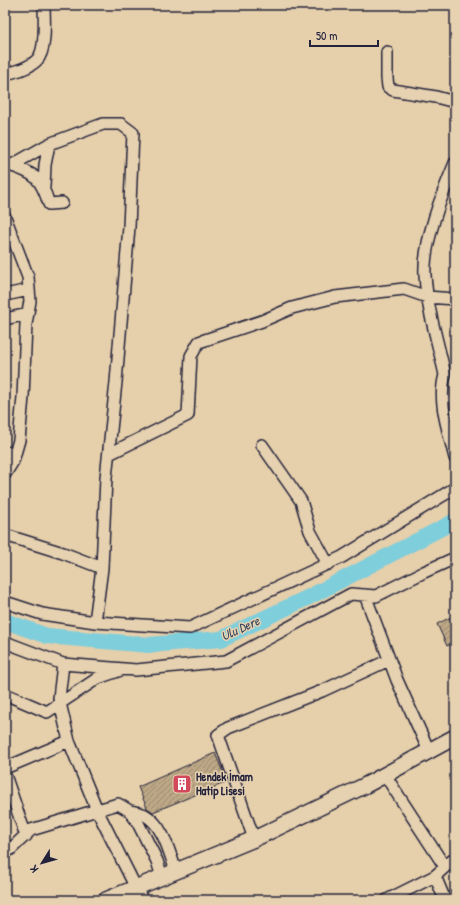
<svg xmlns="http://www.w3.org/2000/svg" width="460" height="905" font-family="'Patrick Hand',sans-serif">
  <style>
    .lines { fill: none; stroke-linecap: round; stroke-linejoin: round }
    .river { stroke: #7fcedb; stroke-width: 16 }
    .building { fill: url(#building-hatch); stroke: #22223b }
    .minor-casing { stroke: #22223b; stroke-width: 14 }
    .secondary-casing { stroke: #22223b; stroke-width: 18 }
    .minor { stroke: #e6d1b0; stroke-width: 11 }
    .secondary { stroke: #e6d1b0; stroke-width: 15 }
    .labels { text-anchor: middle; stroke-width: 3; stroke-linejoin: round; paint-order: stroke }
    .poi-label { font-size: 12px; font-weight: bold; fill: #22223b; stroke: #e6d1b0; text-anchor: start }
    .water-label { font-size: 13px; font-style: italic; fill: #35445b; stroke: #e6d1b0 }
  </style>
  <defs>
    <pattern id="building-hatch" width="6" height="6" patternUnits="userSpaceOnUse"><rect width="6" height="6" fill="#bda886"/><path d="M-1 1l2-2M0 6l6-6M5 7l2-2" fill="none" stroke="#99886f"/></pattern>
  </defs>
  <rect width="100%" height="100%" fill="#e6cfab"/>
  <filter id="ink" filterUnits="userSpaceOnUse"><feTurbulence type="fractalNoise" baseFrequency=".025" numOctaves="2"/><feDisplacementMap in="SourceGraphic" scale="8" xChannelSelector="R" yChannelSelector="G"/><feConvolveMatrix kernelMatrix="1 2 1 2 8 2 1 2 1" color-interpolation-filters="sRGB"/></filter>
  <g filter="url(#ink)">
    <g class="lines">
      <path class="river" d="M5 621 47 636 149 645 221 639 309 597 455 521"/>
    </g>
    <path class="building" d="M455 615V642L447 646 437 624Z
      M215 753 227 782 153 812 147 808 138 787Z"/>
    <g class="lines">
      <defs>
        <path id="minor" d="M387 52V78L388 87 393 90 436 97 455 102
          M6 74C17 71 29 68 37 60 47 50 44 18 44 5
          M455 163C442 194 423 242 425 275 427 309 438 342 445 375 437 401 449 432 455 458
          M9 165C35 173 41 178 49 204L62 203
          M5 166 14 164 49 144 103 124H121L133 133 129 227 116 382 106 478 102 568
          M44 187 45 165 49 144
          M5 217 28 277 30 301 26 324 23 397 19 440 13 461 5 474
          M5 295 29 290
          M5 319 28 314
          M262 445 301 501 310 531 328 564
          M5 452 15 454
          M109 454 188 415 191 356 199 342 262 321 292 308 335 297 404 289 427 297 455 299
          M5 535 63 553 102 568 95 622
          M365 595 397 680 429 751
          M5 602 42 614 95 622 190 628 342 557 455 488
          M5 642 63 664
          M5 694 47 712 98 678 121 670
          M5 768 69 741
          M5 775 26 836
          M385 775 445 867
          M130 811C135 812 141 813 145 815 164 826 169 852 176 871
          M254 839 218 735 228 728 322 691 389 660
          M5 851 11 849 31 830 97 810 142 900
          M435 876 445 900
          M162 877 157 861 138 823 130 811 118 804 97 810 69 741 60 703 59 698 63 664 136 670 226 661 351 594 376 596 424 572 455 558
          M387 900 435 876 455 858"/>
        <path id="secondary" d="M106 900 254 839 366 785 455 737"/>
      </defs>
      <use href="#minor" class="minor-casing"/>
      <use href="#secondary" class="secondary-casing"/>
      <use href="#minor" class="minor"/>
      <use href="#secondary" class="secondary"/>
    </g>
  </g>
  <defs>
    <symbol id="building-square" viewBox="-11 -11 22 22"><rect x="-9" y="-9" width="18" height="18" rx="4" fill="#d1495b" stroke="#e6d1b0"/><path d="M-4-6H4V6H1V3H-1V6H-4ZM-2.5-4.3h1.7v1.8h-1.7ZM.8-4.3h1.7v1.8H.8ZM-2.5-1h1.7V.8h-1.7ZM.8-1h1.7V.8H.8Z" fill="#fff"/></symbol>
  </defs>
  <g fill-rule="evenodd">
    <use href="#building-square" x="171" y="773" width="22" height="22"/>
  </g>
  <g class="labels">
    <g class="poi-label">
      <text x="196" y="781">Hendek İmam<tspan x="196" dy="14">Hatip Lisesi</tspan></text>
    </g>
    <g class="water-label">
      <text transform="translate(240 628) rotate(-25)" y="5">Ulu Dere</text>
    </g>
  </g>
  <rect width="460" height="905" fill="none" stroke="#e6d1b0" stroke-width="20"/>
  <rect x="10" y="10" width="440" height="885" fill="none" stroke="#22223b" stroke-width="1.5" filter="url(#ink)"/>
  <g transform="translate(42 863) rotate(233)" stroke="#e6d1b0" stroke-width="3" paint-order="stroke">
  <path d="M0-3L7 15L0 10L-7 15Z" fill="#22223b"/>
  <text y="-6" font-size="11" font-weight="bold" text-anchor="middle" fill="#22223b">K</text>
  </g>
  <path d="M310 40v6h68v-6" fill="none" stroke="#22223b" stroke-width="2"/>
  <text x="316" y="40" font-size="12" fill="#22223b" stroke="#e6d1b0" stroke-width="3" paint-order="stroke">50 m</text>
</svg>
